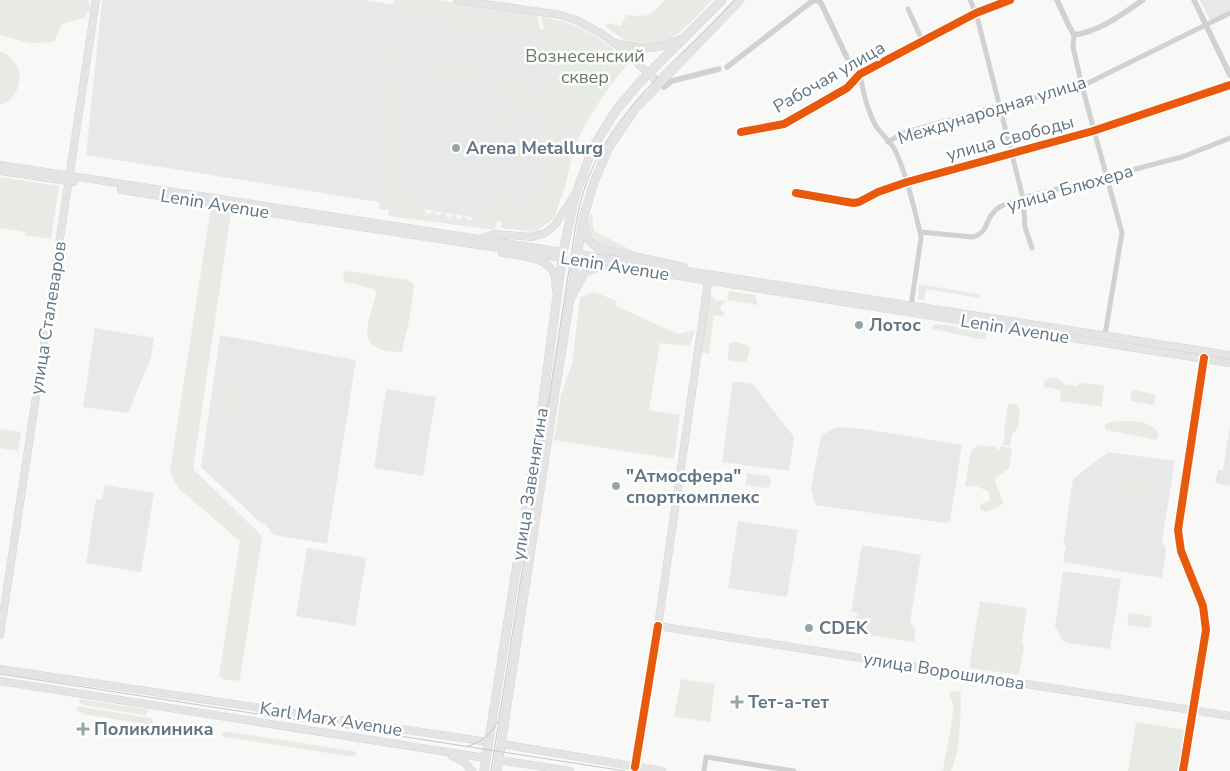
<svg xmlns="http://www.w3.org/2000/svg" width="1230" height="771" font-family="'Nunito Sans',sans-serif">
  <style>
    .built { fill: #e7e9e9 }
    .green { fill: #e8ebe5 }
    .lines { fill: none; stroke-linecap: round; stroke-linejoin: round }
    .secondary-casing { stroke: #d4d6d6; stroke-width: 8 }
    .primary-casing { stroke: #d5d6d6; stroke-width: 9 }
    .minor { stroke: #d0d1d2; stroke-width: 5 }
    .tertiary { stroke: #d0d1d2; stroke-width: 5.5 }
    .secondary { stroke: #e3e4e3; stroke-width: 7 }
    .primary { stroke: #e3e4e3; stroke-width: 8 }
    .tram { stroke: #c5c7c8; stroke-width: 1 }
    .cycleway-casing { stroke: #fff; stroke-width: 11 }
    .cycleway { stroke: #e8590c; stroke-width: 8 }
    .poi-dot { fill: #96a4ac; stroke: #fff; stroke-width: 2 }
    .labels { text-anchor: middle; stroke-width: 5; stroke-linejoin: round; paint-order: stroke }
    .park-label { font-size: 18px; fill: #667a61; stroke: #fff }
    .street-label { font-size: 18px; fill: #617683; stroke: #fff }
    .poi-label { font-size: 18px; font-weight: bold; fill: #617683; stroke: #fff; text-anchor: start }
  </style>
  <rect width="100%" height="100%" fill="#f8f8f7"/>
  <path class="built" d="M102 0H365L562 32 540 228 86 155Z
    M1200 0H1230V10L1210 20Z
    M95 328 154 338 151 358 128 413 83 407Z
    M220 335 356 360 327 544 274 535 265 524 261 523 201 467Z
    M733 381 753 384 794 437 789 471 722 462Z
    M386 389 436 397 423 476 374 468Z
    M1230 425V486L1215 483 1218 470H1223Z
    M837 427 864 429 962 445 950 521 945 523 815 505 811 489 820 441 822 435Z
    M1108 452 1175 461 1162 541 1166 549 1162 578 1063 562 1066 546 1063 545 1073 479Z
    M105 485 154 493 141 572 86 563 96 499 102 500Z
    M738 521 798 530 787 597 728 588Z
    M862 545 921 555 910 622 851 612Z
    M307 548 366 558 355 626 296 616Z
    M1063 571 1121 579 1110 649 1068 643 1063 641 1055 626Z"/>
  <path class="green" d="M0 0H88L91 8 84 18 62 24 54 42 30 43 0 35Z
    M394 0H440L537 16 540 30H536L535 37 539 38 537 49 529 41 531 30 519 35 426 23 404 10 407 27 392 19Z
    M665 0H712C697 16 665 54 640 47 628 43 617 35 606 27L607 23 621 26 626 15C649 17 650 17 665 0Z
    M542 17C577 23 604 38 629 63L609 87 586 123 575 145 565 187 554 218 536 232 501 228 503 214 525 197 533 198 545 118 535 116 533 111 538 83 550 80 554 53 544 39V29L542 23Z
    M393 42 403 48V56L409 57 530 77 533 86 528 113 525 115 508 110 486 82 388 65 385 61 388 44Z
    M0 51C26 61 26 95 0 105Z
    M388 72 397 73 393 98 396 104 411 108 400 175 389 174 383 169 387 135 381 100 383 77Z
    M495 114 513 117 515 119 514 136 511 139 500 138 490 125 492 115Z
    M522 119H525L527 122 515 201 499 212 495 230 388 216 389 210 378 209 383 180 388 178 412 181 415 186 410 190 428 215 434 211 438 216 444 212 448 218 454 214 458 220 464 216 469 221 493 204 484 190 501 192 509 187 513 163H515Z
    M0 177 59 186 51 239 25 235V232L0 228Z
    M211 207 230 210 231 213 193 469 258 532 262 538 240 678 237 681 222 679 219 676 240 541 178 488 170 471Z
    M591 214 594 217 592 219 594 231 635 252 599 247 592 242C589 233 583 222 591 214Z
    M348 271 408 280 414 285 410 316 402 352C354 352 367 328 376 294L375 289C366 288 354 282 346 283L343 280 344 273Z
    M919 284 977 294H979V298L926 289 924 300 918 299Z
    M729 291 755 295 758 305 727 300Z
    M594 292 617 301 616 306 678 334 695 330 690 346 660 343 649 410 680 415 674 459 554 440 561 395 572 364 580 297Z
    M710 294 716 301 717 300 726 301 720 306 721 310 724 313 723 316 714 315 709 354 701 352 708 299Z
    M935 324 949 325 959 328 973 330 984 328 987 334 985 339H979L933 329 932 327Z
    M734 342 748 345 750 348 747 361 740 362 728 360 729 343Z
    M228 375 237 378 238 383 233 421C228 428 223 428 216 423L214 418 220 381Z
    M1049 377 1058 378 1064 384 1078 386V383L1104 385 1102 407 1060 401 1061 390 1044 387 1045 380 1048 381Z
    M1134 390 1155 394V403L1152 405 1131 401V393Z
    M1008 404H1017L1020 412 1018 428 1012 434 1010 446 1003 445 1005 432 1004 430Z
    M1123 421C1135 421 1157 421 1159 437L1156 440 1107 430 1105 428V424L1111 422Z
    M0 429 21 432 18 451 0 448Z
    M978 445 995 447 999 450 1001 446 1010 448 1012 451 1009 469 996 477 995 481 1003 502 1001 505 987 512 980 510 981 504 990 501 988 491 975 486 966 487 965 485 971 451Z
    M1113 468 1160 476 1157 495 1111 488Z
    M747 473 768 476 771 479 770 486 766 488 745 485Z
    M980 601 1027 608 1022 640 1024 648 1019 675 969 668Z
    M859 612 906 616 916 630 914 641 913 642 851 632V623Z
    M1129 613 1150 616 1152 620 1151 626 1148 628 1127 625Z
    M681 679 715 684 710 722 674 717Z
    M955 691 960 692 961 695C960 720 961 748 951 771H940L943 769C946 753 954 718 953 704 952 700 949 697 949 693Z
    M79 699 145 709 148 710 145 715H143L83 705 79 702Z
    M78 706 149 718 153 719 151 725 83 714 76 709Z
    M1136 722 1186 730 1179 771H1128Z
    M223 731 354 751 357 754 354 757 225 737 222 735Z"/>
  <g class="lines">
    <defs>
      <path id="secondary" d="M457 0 561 15 578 21 602 34 621 48 659 83
        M617 43C645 51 657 50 683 38
        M0 165 563 252
        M0 171 74 182
        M121 190 562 258
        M584 223 587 239 597 248 684 267
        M480 239 494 234 532 237 545 233 555 225 574 196
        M502 253C518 256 547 256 554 274 556 278 555 285 556 290
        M578 254 1230 355
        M577 260 1230 363
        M709 275 658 626 1230 716
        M572 297 585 272 603 266
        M0 635 96 0
        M0 669 488 742
        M0 681 485 758
        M501 744 662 771
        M452 756 464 762 472 771
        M499 760 570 771"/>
      <path id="primary" d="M484 771 542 408 563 252 575 196 593 147 617 109 640 82 722 0
        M497 771 554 398 583 219 594 182 609 147 635 109 740 0"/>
    </defs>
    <use href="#secondary" class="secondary-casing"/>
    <use href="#primary" class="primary-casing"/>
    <path class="minor" d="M970 0 976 13 1023 198 1025 227 1032 248
      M908 9 923 42
      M1074 35 1073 47 1082 86 1122 233 1105 335
      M860 74C863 92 867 110 876 126 881 134 891 142 895 150 907 176 913 204 920 232L921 238 911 306
      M741 132 784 124 847 88 860 74
      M888 142 903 133 1000 106 1082 86 1230 13
      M796 193 853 203 859 202 878 192 907 182 1093 131 1230 85
      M920 232 973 237C989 231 984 223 993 213 1000 204 1013 202 1023 198L1182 157 1230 138
      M704 771 706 757 794 771"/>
    <path class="tertiary" d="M1057 0 1068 24 1074 35C1101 31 1121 15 1143 0
      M1194 0 1230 75
      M727 67 811 2 817 0 821 3 850 64 860 74 976 13 1010 0
      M659 83 664 87 672 81 719 69
      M635 767 658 626
      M1183 771 1206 630 1203 606 1181 551 1178 530 1204 358"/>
    <use href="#secondary" class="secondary"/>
    <use href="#primary" class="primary"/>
    <path class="tram" d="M0 674 625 771
      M468 746C479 744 494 732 497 722
      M491 771 568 276C573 249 575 220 583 193 608 111 679 60 735 0"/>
    <defs>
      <path id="cycleway" d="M741 132 784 124 847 88 860 74 976 13 1010 0
        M796 193 853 203 859 202 878 192 907 182 1093 131 1230 85
        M635 767 658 626
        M1183 771 1206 630 1203 606 1181 551 1178 530 1204 358"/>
    </defs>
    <use href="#cycleway" class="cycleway-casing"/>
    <use href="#cycleway" class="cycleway"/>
  </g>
  <g class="poi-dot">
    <circle cx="456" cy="148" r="5"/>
    <circle cx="859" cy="325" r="5"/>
    <circle cx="616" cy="486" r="5"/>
    <circle cx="809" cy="628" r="5"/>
    <path d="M734.5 694.5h5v5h5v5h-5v5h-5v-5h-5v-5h5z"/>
    <path d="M80.5 721.5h5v5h5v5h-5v5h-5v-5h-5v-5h5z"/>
  </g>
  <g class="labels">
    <g class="park-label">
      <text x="585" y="62">Вознесенский<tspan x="585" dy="21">cквер</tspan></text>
    </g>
    <g class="street-label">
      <text transform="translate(829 77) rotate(-30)" y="6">Рабочая улица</text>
      <text transform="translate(992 110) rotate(-17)" y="6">Международная улица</text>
      <text transform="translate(1010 138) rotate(-15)" y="6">улица Свободы</text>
      <text transform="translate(1070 188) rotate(-16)" y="6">улица Блюхера</text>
      <text transform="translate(215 204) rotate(9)" y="6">Lenin Avenue</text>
      <text transform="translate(615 266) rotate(9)" y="6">Lenin Avenue</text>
      <text transform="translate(48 318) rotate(-81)" y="6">улица Сталеваров</text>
      <text transform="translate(1015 329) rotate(9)" y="6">Lenin Avenue</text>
      <text transform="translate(530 484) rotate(-81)" y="6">улица Завенягина</text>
      <text transform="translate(944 671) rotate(9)" y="6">улица Ворошилова</text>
      <text transform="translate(331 719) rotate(9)" y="6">Karl Marx Avenue</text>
    </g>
    <g class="poi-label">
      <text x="466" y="154">Arena Metallurg</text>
      <text x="869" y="331">Лотос</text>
      <text x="626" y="482">"Атмосфера"<tspan x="626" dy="21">спорткомплекс</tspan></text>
      <text x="819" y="634">CDEK</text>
      <text x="748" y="708">Тет-а-тет</text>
      <text x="94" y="735">Поликлиника</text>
    </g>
  </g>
</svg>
